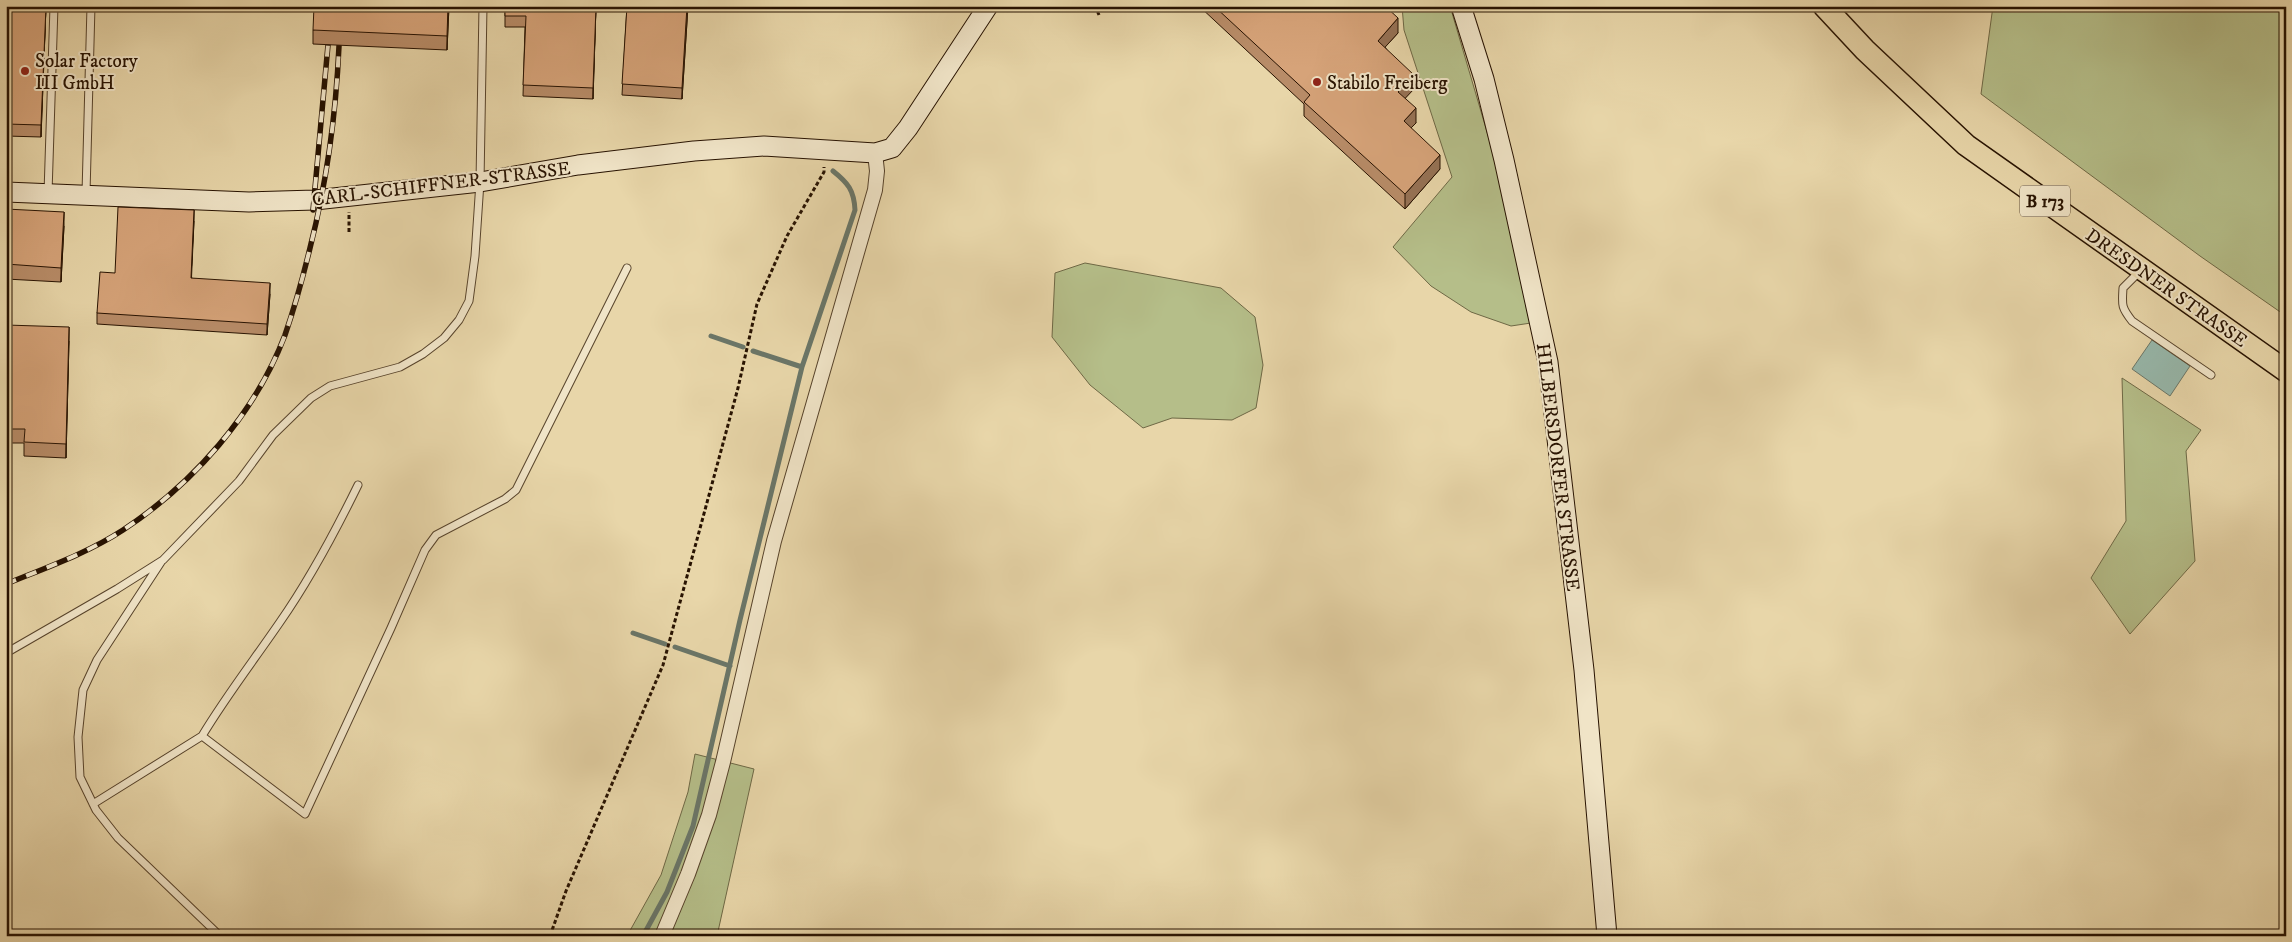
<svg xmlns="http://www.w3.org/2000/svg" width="2292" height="942" font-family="'IM FELL DW Pica',serif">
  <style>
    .green { fill: #b5be89; stroke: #6e6845 }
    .water { fill: #97b9ad; stroke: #6a7668 }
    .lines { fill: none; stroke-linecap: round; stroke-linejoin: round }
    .stream { stroke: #6a7668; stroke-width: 5 }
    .service-casing { stroke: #57432b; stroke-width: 9 }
    .minor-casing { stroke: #57432b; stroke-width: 16 }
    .secondary-casing { stroke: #271201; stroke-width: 21 }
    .primary-casing { stroke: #271201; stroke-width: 24 }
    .path { stroke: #271201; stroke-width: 3; stroke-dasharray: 4 2.5; stroke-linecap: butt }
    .service { stroke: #f0e4c7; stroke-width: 7 }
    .minor { stroke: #f0e4c7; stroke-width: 14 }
    .secondary { stroke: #f0e4c7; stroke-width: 19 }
    .primary { stroke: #e8d6a9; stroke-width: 21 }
    .rail-casing { stroke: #271201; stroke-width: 5.5 }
    .rail { stroke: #f0e4c7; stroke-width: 4; stroke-dasharray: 11; stroke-linecap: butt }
    .wall { fill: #b88c68; stroke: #271201 }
    .shaded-wall { fill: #967255; stroke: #271201 }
    .building { fill: #d6a379; stroke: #271201 }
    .poi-dot { fill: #8f2418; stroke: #f0e4c7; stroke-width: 2 }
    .labels { text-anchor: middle; stroke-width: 4; stroke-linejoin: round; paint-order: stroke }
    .shield { fill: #f0e4c7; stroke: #63513c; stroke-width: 1 }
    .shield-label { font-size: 18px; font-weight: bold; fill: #271201 }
    .poi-label { font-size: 19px; fill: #271201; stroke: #f0e4c7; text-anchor: start }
    .street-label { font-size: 19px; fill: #271201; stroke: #f0e4c7 }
  </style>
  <rect width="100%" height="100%" fill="#e8d6a9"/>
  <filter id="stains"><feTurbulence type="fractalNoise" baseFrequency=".004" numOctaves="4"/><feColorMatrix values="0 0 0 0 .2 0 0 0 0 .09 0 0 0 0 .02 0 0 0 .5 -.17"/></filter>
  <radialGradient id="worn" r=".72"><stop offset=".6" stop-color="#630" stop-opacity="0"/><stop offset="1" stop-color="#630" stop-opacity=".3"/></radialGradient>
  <path class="green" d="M1402 6H1450L1492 149 1531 323 1511 326 1471 312 1431 286 1393 247 1452 177 1404 30Z
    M1993 6H2286V316L2200 256 1981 94Z
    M1085 263 1221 288 1255 317 1263 365 1256 408 1232 420 1172 418 1143 428 1090 385 1052 337 1055 273Z
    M2122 378 2201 430 2186 451 2195 561 2130 634 2091 578 2126 521Z
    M695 754 754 769 717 936H627L661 875 688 792Z"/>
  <path class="water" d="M2152 340 2190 366 2170 396 2132 369Z"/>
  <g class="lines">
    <path class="stream" d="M711 336 743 347
      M753 351 802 367
      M633 633 665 644
      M675 647 730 666
      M643 936 667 892 693 826 740 620 802 367 855 210C854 190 848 183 833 171"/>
    <defs>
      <path id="service" d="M48 193 54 6
        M86 193 91 6
        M2141 270 2123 288C2122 305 2121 307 2132 321L2211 375
        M161 562 97 660 83 690 78 737 80 777 96 810 118 838 220 936
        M6 653 117 589 163 560 239 481 273 435 311 398 330 386 400 367 423 354 444 338 459 320 469 301 475 256 480 182 483 6
        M202 736C226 696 254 660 280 622 310 579 335 532 358 485
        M93 804 202 736 305 814 391 628 425 550 436 535 505 499 516 490 627 268"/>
      <path id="minor" d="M662 936 688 874 709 815 723 762 774 541 875 190 877 171 875 153"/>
      <path id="secondary" d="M1461 6 1484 79 1504 160 1548 362 1584 670 1607 936
        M6 192 249 202 315 200 480 182 578 165 694 151 764 146 875 153 892 148 908 128 988 6"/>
      <path id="primary" d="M1824 6 1865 50 1966 145 2286 371"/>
    </defs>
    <use href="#service" class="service-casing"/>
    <use href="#minor" class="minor-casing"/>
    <use href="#secondary" class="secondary-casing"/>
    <use href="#primary" class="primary-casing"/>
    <path class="path" d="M1095 6 1099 15
      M349 232V212
      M550 936 566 891 663 665 738 388 757 304 787 236 824 172V167"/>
    <use href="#service" class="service"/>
    <use href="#minor" class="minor"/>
    <use href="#secondary" class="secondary"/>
    <use href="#primary" class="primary"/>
    <defs>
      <path id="rail" d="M313 210 328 45
        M6 584C45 568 88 553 123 530 193 484 255 414 285 335 295 306 303 277 310 248 327 181 336 114 339 46"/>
    </defs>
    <use href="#rail" class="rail-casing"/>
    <use href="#rail" class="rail"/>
  </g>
  <path class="wall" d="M6 6H46L41 137 6 136Z
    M449 6 447 50 313 44V30Z
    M505 6H596L593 99 523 96 525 27H505Z
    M627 6H688L682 99 622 95Z
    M1199 6H1385L1398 33 1385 47 1414 89 1405 98 1416 123 1411 128 1440 169 1405 209 1304 116V104Z
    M6 209 64 226 61 282 6 279Z
    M194 221 191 278 270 294 267 335 97 324V313L115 273Z
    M6 325 69 341 66 458 24 456V443H6Z"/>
  <path class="shaded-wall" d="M46 6 41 137V125Z
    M448 6H449L447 50V36Z
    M596 6 593 99V88Z
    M687 6H688L682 99V88Z
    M1398 18V33L1378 55V41Z
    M1414 75V89L1398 106V92Z
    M1416 108V123L1404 135V121Z
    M1440 155V169L1405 209V194Z
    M194 210V221L191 289V278Z
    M64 212V226L61 282V268Z
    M270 283V294L267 335V324Z
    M69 327V341L66 458V444Z"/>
  <path class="building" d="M6 6H46L41 125 6 124Z
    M314 6H448L447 36 313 30Z
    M505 6H596L593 88 523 85 526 16H505Z
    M627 6H687L682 88 622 84Z
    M1214 6H1385L1398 18 1378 41 1414 75 1398 92 1416 108 1404 121 1440 155 1405 194 1304 102 1310 95Z
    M118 207 194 210 191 278 270 283 267 324 97 313 100 272 115 273Z
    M6 209 64 212 61 268 6 264Z
    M6 325 69 327 66 444 24 442 25 429H6Z"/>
  <g class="poi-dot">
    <circle cx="25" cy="71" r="5"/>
    <circle cx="1317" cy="82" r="5"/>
  </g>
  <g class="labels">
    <rect class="shield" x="2020" y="185.5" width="50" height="31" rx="4"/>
    <g class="shield-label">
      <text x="2045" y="207">B 173</text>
    </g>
    <g class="poi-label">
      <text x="35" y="67">Solar Factory<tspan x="35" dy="22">III GmbH</tspan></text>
      <text x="1327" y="89">Stabilo Freiberg</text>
    </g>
    <g class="street-label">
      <text transform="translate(441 183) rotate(-7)" y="7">CARL-SCHIFFNER-STRASSE</text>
      <text transform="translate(2167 287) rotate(35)" y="7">DRESDNER STRASSE</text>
      <text transform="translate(1559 467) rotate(83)" y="7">HILBERSDORFER STRASSE</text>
    </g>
  </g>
  <rect width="2292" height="942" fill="none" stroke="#e8d6a9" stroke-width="25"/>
  <rect x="8" y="8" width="2277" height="927" fill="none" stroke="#271201" stroke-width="2.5"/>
  <rect x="12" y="12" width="2267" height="917" fill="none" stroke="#271201"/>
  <rect width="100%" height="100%" filter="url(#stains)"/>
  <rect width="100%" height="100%" fill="url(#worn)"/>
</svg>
